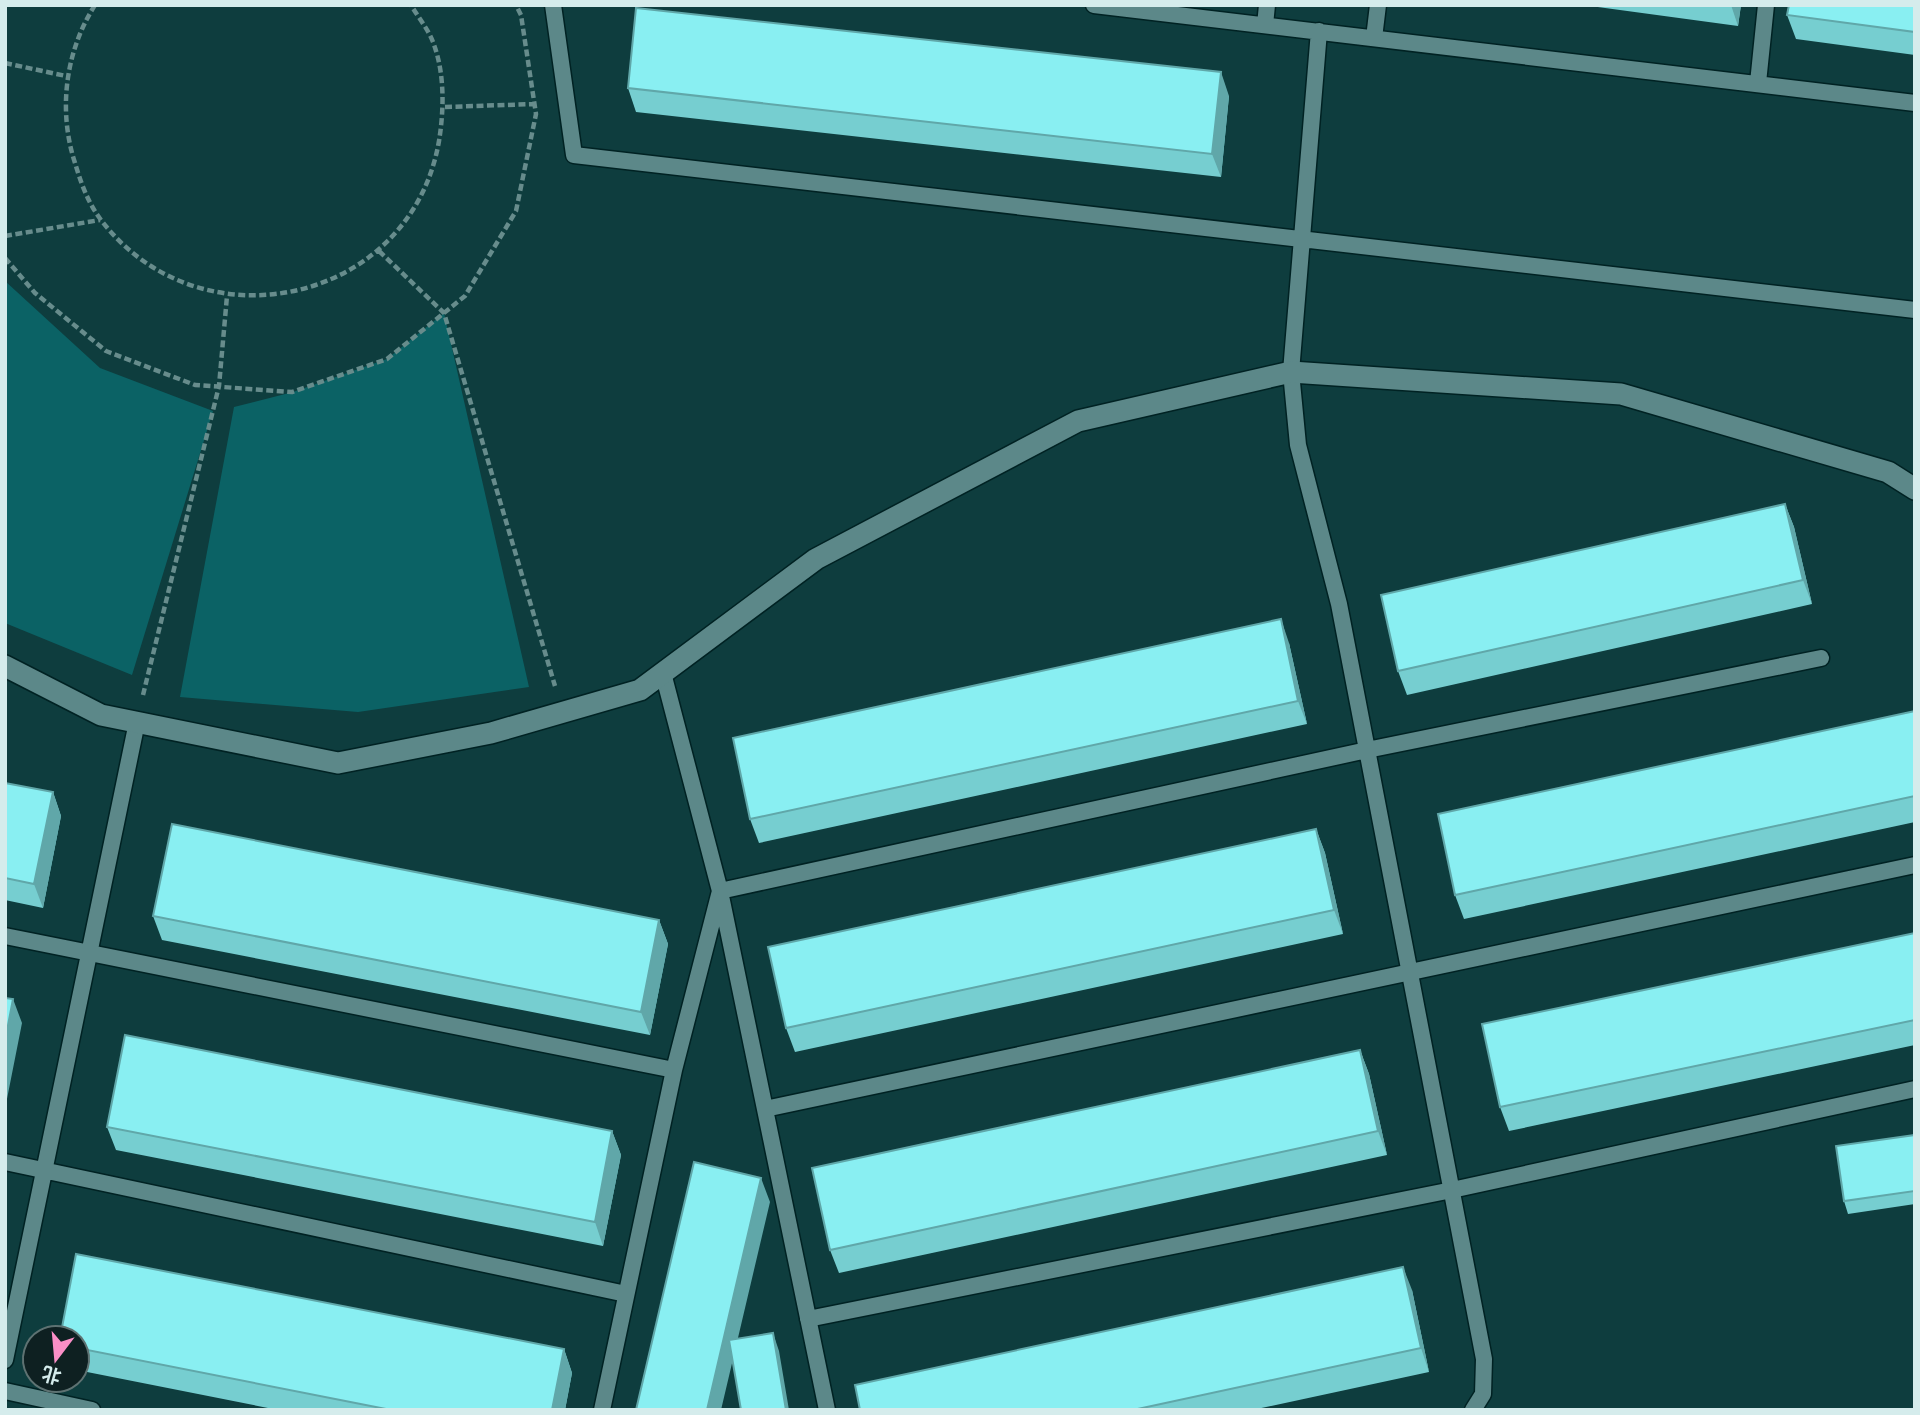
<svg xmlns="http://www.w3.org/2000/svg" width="1920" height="1415" font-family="Ubuntu,'Noto Sans SC',sans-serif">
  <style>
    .green { fill: #0b6265 }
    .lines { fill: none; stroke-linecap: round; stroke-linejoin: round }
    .lane-casing { stroke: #002223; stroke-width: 19 }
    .street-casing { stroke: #002223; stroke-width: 24 }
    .path { stroke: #678c8c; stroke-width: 4.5; stroke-dasharray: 7 3.5; stroke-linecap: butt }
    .lane { stroke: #5c8889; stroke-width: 16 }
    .street { stroke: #5c8889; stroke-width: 21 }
    .wall { fill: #76ced0 }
    .shaded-wall { fill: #60a7a9 }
    .building { fill: #89eff2; stroke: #60a7a9; stroke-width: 2 }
  </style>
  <rect width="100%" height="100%" fill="#0e3d3e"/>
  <path class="green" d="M5 281 100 368 213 411 132 675 5 623Z
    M444 313 529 687 358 712 180 697 234 407 293 392 387 359Z"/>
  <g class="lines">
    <defs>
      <path id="lane" d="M553 5 574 155 1915 310
        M1094 5 1915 103
        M1265 25 1267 5
        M1319 31 1291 372 1298 445 1339 604 1484 1359 1483 1394 1473 1410
        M1374 38 1378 5
        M1758 83 1766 5
        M663 673 720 891 827 1410
        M5 936 674 1070
        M765 1109 1915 865
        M5 1162 626 1294
        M808 1319 1452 1190 1915 1089
        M5 1360 137 722
        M5 1391 92 1410
        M602 1410 674 1070 720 891 1367 750 1821 658"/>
      <path id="street" d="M5 666 101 715 338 763 491 733 640 690 816 559 1078 421 1291 372 1621 394 1888 472 1915 489"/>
    </defs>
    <use href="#lane" class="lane-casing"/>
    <use href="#street" class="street-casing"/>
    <path class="path" d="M95 5C65 52 58 111 75 163 81 183 88 203 101 220 200 350 411 304 439 141 444 110 445 73 433 42 428 29 418 17 411 5
      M5 63 66 76
      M445 107 535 104
      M5 236 100 220
      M379 251 444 313 555 686
      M5 258 35 293 106 351 195 385 292 392 387 359 465 296 516 211 536 114 521 15 516 5
      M143 695 219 386 227 296"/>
    <use href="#lane" class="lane"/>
    <use href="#street" class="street"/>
  </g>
  <path class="wall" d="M1583 5H1741L1738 26Z
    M1915 5V55L1796 39 1787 15Z
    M628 88 1229 96 1221 177 636 112Z
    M1785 504 1794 527 1812 604 1407 695 1398 671Z
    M1289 643 1307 724 759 843 750 819Z
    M1915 711V822L1464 919 1455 895Z
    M5 783 53 792 61 816 43 908 5 900Z
    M1316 829 1325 853 1343 934 795 1052 786 1028Z
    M153 916 659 920 668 944 650 1035 162 940Z
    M1915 933V1045L1509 1131 1500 1107Z
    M1360 1050 1369 1074 1387 1155 839 1273 830 1250Z
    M107 1127 612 1131 621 1155 603 1246 116 1150Z
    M1915 1135V1204L1848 1214 1844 1201Z
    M1412 1290 1429 1372 1252 1410H860Z
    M77 1338 564 1349 572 1373 565 1410H278L77 1370Z"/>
  <path class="shaded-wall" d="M1731 5H1741L1738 26Z
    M1221 72 1229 96 1221 177 1212 154Z
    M1785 504 1794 527 1812 604 1803 580Z
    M1281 619 1289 643 1307 724 1298 701Z
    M53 792 61 816 43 908 34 884Z
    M1316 829 1325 853 1343 934 1334 910Z
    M659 920 668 944 650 1035 641 1012Z
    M13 999 22 1023 5 1109V1041Z
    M1360 1050 1369 1074 1387 1155 1378 1131Z
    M612 1131 621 1155 603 1246 595 1222Z
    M761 1178 770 1202 721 1410H707Z
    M1403 1267 1412 1290 1429 1372 1421 1348Z
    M773 1333 779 1351 789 1410H786Z
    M564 1349 572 1373 565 1410H552Z"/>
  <path class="building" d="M1789 5H1915V32L1787 15Z
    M636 8 1221 72 1212 154 628 88Z
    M1785 504 1803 580 1398 671 1381 595Z
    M1281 619 1298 701 750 819 733 738Z
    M1915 711V796L1455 895 1438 814Z
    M5 783 53 792 34 884 5 878Z
    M172 824 659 920 641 1012 153 916Z
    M1316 829 1334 910 786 1028 768 947Z
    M1915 933V1020L1500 1107 1482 1024Z
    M5 998 13 999 5 1041Z
    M125 1035 612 1131 595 1222 107 1127Z
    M1360 1050 1378 1131 830 1250 812 1168Z
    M1915 1135V1191L1844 1201 1836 1146Z
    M694 1162 761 1178 707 1410H636Z
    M76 1254 564 1349 552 1410H391L77 1348V1338H60Z
    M1403 1267 1421 1348 1133 1410H860L855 1385Z
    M773 1333 786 1410H741L729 1340Z"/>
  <rect width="1920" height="1415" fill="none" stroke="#d5ecec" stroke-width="14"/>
  <g transform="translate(56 1359) rotate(196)"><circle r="33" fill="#0e2021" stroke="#5e7272" stroke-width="2"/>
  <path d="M0-5L12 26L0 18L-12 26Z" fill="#fa8fc7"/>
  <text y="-10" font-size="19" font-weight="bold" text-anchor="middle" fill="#d5ecec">北</text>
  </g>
</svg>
